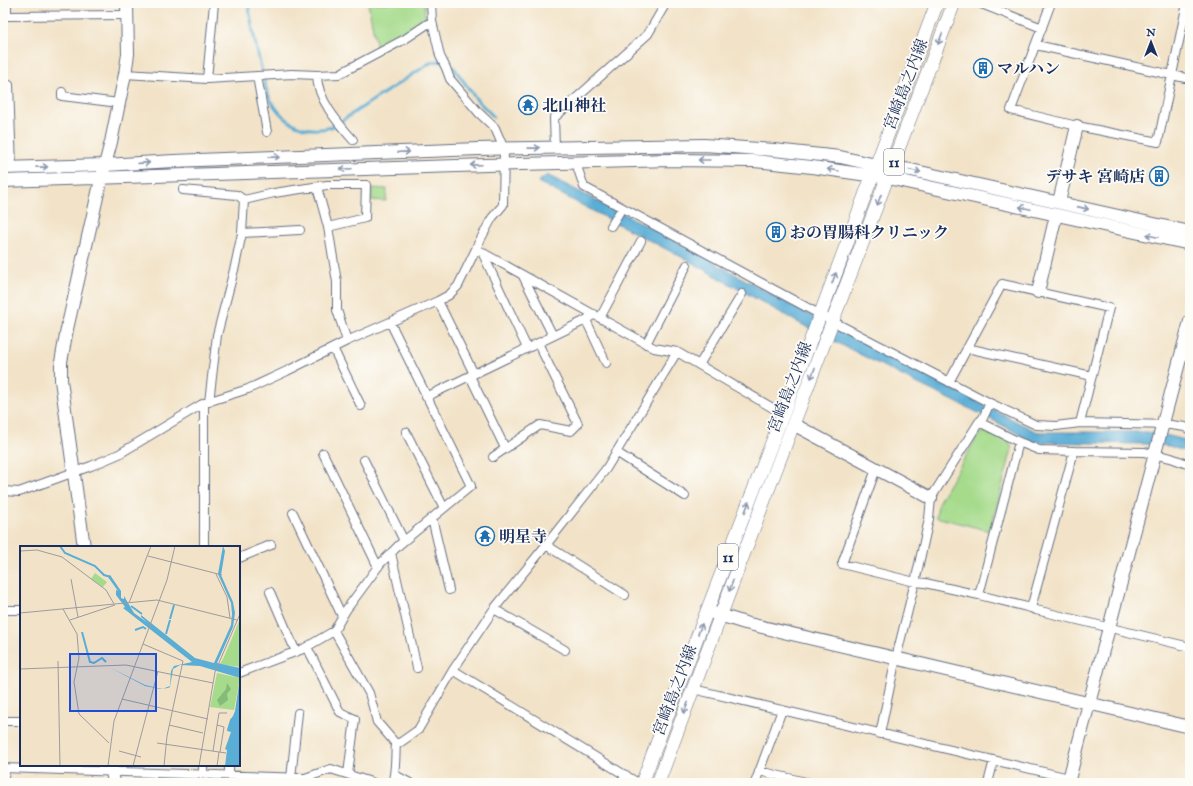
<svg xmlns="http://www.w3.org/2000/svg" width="1193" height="786" font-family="'IM FELL English','Noto Serif JP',serif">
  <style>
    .green { fill: #a6db8c; stroke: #608575 }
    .water { fill: #5aadd5; stroke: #3a6e9a }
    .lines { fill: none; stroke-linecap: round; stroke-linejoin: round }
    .stream { stroke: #5aadd5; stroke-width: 3 }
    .street-casing { stroke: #666e83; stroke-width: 10 }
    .secondary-casing { stroke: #666e83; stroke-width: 14 }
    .primary-casing { stroke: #666e83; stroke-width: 14 }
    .street { stroke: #fff; stroke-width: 8 }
    .secondary { stroke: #fff; stroke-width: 12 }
    .primary { stroke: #fff; stroke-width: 13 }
    .oneway { stroke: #8d97ae }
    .labels { text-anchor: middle; stroke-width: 3.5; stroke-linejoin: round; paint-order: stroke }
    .shield { fill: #fdfcf7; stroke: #5f6c8c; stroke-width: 1 }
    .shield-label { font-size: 15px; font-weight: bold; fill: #1b2f5e }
    .poi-label { font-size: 16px; font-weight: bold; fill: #1b2f5e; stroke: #fdfcf7; text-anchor: start }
    .street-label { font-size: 16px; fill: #1b2f5e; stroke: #fdfcf7 }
    .inset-river { fill: none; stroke: #5aadd5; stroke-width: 2 }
    .inset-road { fill: none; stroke: #9c9b9e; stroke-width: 1 }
    .view { fill: #1d4ed8; fill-opacity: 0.15; stroke: #1d4ed8; stroke-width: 2 }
    .inset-edge { fill: none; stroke: #1b2f5e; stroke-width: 2 }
  </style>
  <rect width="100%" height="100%" fill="#fdfcf7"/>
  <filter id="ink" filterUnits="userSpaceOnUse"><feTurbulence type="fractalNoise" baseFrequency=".025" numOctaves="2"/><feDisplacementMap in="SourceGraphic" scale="8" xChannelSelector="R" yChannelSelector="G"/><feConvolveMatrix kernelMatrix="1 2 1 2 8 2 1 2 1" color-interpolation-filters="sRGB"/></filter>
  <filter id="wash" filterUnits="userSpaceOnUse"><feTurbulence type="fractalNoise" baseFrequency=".012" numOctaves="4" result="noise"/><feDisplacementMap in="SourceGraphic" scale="16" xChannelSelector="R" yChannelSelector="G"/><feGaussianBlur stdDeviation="0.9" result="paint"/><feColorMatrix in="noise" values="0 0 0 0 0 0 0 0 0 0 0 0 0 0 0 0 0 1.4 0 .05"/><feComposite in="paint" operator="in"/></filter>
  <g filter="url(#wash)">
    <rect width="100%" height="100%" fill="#f2e3c8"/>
    <path class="green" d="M368 3H424L425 18 412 31 377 50Z
      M372 188 387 189 386 201 371 200Z
      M986 431 1010 443 1012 449 990 531 936 517 939 501 979 434Z"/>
    <path class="water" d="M547 175 617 211 612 221 538 182Z
      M620 212 670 238 787 303 1035 431 1039 432H1147C1162 434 1176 437 1190 442V453L1169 446 1144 444 1036 442 1030 440 989 418 912 381 799 323 691 262 614 222Z"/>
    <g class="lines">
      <path class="stream" d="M248 3C252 27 257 52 263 76 265 83 266 92 270 99 284 124 305 134 332 127L430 63 439 61 442 62
        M447 64 454 68 477 100 494 117"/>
    </g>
  </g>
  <g filter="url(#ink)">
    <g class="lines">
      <defs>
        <path id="street" d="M7 3V16L127 15
          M979 3 1042 28
          M1051 3 1011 110 1077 126 1158 142 1187 3
          M1036 45 1190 79
          M125 74 207 79 292 74 317 75 339 74 405 39 432 21
          M317 75C317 99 338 123 353 140
          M257 76 267 132
          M207 79 214 3
          M9 85 12 168
          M62 92V96L119 103
          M555 148 554 118 648 34 666 3
          M576 163 584 187 832 321 990 403 1036 425 1056 426 1080 423 1171 425 1185 427 1190 430
          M317 187 328 227 337 282V310L347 341
          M183 190 237 195 244 200 242 233 235 266 217 335 209 402
          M244 200 274 193 327 185H366L365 218 328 227
          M611 226 622 208
          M242 233 300 230
          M476 249 654 348 677 352 783 414
          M482 252 527 348
          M523 276 553 336
          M438 301 474 374
          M600 318 641 241
          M586 320 606 363
          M646 344 687 265
          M333 348 361 406
          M967 348 1092 376
          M699 365 742 294
          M470 376 505 448
          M949 382 1002 284 1109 308 1080 423
          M426 397 586 320 594 314
          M204 403V547
          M979 422 1019 442 1039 450 1074 451 1031 608
          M406 432 444 508
          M1074 451 1144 452 1171 458 1190 465
          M616 452 685 496
          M323 453 378 567
          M493 457 540 425 571 431 578 424 538 343
          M364 460 404 541
          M876 469 842 564 915 582 925 583 979 595 1031 608 1036 610 1190 647
          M3 491 19 492 91 466 119 454 204 403 248 389 287 371 347 341 438 301 449 295 458 286 476 249 477 246 492 218 503 205 504 149 495 128 479 113 450 79 446 68 440 56 432 21 431 3
          M293 513 342 616
          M432 518 449 590
          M546 545 625 595
          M391 553 417 668
          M239 558 271 545
          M270 592 296 652
          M979 595 1019 442
          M494 609 565 650
          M3 610H21
          M334 631 369 693 373 707 377 722 396 744C395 756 396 773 392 783
          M307 647 340 712 355 719 348 774
          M453 670 638 783
          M239 673 303 649 334 631 346 610 380 564 399 545 471 486 390 322
          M693 689 1069 778
          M3 721H21
          M880 734 896 658 915 582 929 519 931 498 979 422 983 418 990 403
          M396 744 401 742 418 730 453 670 494 609 546 545 606 469 677 352
          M3 768 305 778 331 769 374 783
          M759 771 810 783
          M395 775 410 783
          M229 776V765
          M291 778 298 713
          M3 780 6 768
          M203 783V765
          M621 783 626 775
          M755 783 782 710
          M988 783 994 760"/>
        <path id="secondary" d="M3 168 105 165 174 161 478 149 704 145 774 150 840 157 876 165 911 170 1190 232
          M3 181 487 165 671 160 754 161 812 167 888 178 1190 244
          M1059 202 1077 126
          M1038 292 1056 215
          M793 424 931 498
          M84 547 61 380V362L67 329 100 184 111 142 125 74 128 54 127 3
          M707 611 745 623 1190 727
          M111 765 114 783
          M1068 783 1190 321"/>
        <path id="primary" d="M642 783 707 611 783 414 937 3
          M658 783 739 566 954 3"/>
      </defs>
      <use href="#street" class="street-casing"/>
      <use href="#secondary" class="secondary-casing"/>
      <use href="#primary" class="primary-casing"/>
      <use href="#street" class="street"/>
      <use href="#secondary" class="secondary"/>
      <use href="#primary" class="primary"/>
    </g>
    <defs><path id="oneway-shaft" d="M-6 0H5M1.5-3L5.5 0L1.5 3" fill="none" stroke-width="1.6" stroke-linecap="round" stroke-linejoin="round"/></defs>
    <g class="oneway">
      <use href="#oneway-shaft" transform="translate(940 39) rotate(111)"/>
      <use href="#oneway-shaft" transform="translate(534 148) rotate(-1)"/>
      <use href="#oneway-shaft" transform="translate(404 152) rotate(-2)"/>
      <use href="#oneway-shaft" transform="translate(274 157) rotate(-2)"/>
      <use href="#oneway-shaft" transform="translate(704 160) rotate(-180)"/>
      <use href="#oneway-shaft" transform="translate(144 163) rotate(-4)"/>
      <use href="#oneway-shaft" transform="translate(476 165) rotate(178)"/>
      <use href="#oneway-shaft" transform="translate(42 167) rotate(-1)"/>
      <use href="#oneway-shaft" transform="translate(346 169) rotate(178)"/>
      <use href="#oneway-shaft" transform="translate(833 170) rotate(-171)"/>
      <use href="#oneway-shaft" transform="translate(915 171) rotate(12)"/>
      <use href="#oneway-shaft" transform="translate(879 200) rotate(111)"/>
      <use href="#oneway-shaft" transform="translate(1025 208) rotate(-168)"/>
      <use href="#oneway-shaft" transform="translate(1083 208) rotate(13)"/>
      <use href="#oneway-shaft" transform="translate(1152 236) rotate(-168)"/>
      <use href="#oneway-shaft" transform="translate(834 278) rotate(-70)"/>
      <use href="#oneway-shaft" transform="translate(813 373) rotate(111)"/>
      <use href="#oneway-shaft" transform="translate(747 507) rotate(-69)"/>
      <use href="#oneway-shaft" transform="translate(731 586) rotate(110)"/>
      <use href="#oneway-shaft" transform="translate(700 629) rotate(-69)"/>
      <use href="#oneway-shaft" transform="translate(686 708) rotate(111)"/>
    </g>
  </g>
  <defs>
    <symbol id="building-ring" viewBox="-11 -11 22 22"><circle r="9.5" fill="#fdfcf7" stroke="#1f6fb2" stroke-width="1.5"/><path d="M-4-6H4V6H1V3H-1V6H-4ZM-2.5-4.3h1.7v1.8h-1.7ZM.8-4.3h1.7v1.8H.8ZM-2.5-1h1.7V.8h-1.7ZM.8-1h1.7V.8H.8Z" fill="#1f6fb2"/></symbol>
    <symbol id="temple-ring" viewBox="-11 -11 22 22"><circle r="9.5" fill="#fdfcf7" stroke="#1f6fb2" stroke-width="1.5"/><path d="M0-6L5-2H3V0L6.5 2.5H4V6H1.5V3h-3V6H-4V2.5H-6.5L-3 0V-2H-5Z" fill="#1f6fb2"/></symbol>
  </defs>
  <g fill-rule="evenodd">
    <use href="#building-ring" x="972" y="57" width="22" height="22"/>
    <use href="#temple-ring" x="517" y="94" width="22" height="22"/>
    <use href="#building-ring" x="1148" y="165" width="22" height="22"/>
    <use href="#building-ring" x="765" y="221" width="22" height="22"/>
    <use href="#temple-ring" x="474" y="525" width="22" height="22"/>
  </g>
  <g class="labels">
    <g class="shield">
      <rect x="884" y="149" width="20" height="26" rx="3"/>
      <rect x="718" y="544" width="20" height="26" rx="3"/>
    </g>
    <g class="shield-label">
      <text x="894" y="167">11</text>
      <text x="728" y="562">11</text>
    </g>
    <g class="poi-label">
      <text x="997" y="74">マルハン</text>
      <text x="542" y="111">北山神社</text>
      <text x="1145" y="182" text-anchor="end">デサキ 宮崎店</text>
      <text x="790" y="238">おの胃腸科クリニック</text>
      <text x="499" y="542">明星寺</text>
    </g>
    <g class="street-label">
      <text transform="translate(905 84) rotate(-69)" y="6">宮崎島之内線</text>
      <text transform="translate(789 387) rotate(-69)" y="6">宮崎島之内線</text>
      <text transform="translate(674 690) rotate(-69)" y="6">宮崎島之内線</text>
    </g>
  </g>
  <g transform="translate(20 546)">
    <rect width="220" height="220" fill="#f2e3c8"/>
    <path d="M75 27 87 36 83 41 71 33ZM220 73V121L200 118 204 111ZM197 127 220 132 214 164 190 161Z" fill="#a6db8c"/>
    <path d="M207 137 211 143 207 148 208 154 200 160 197 154 206 143Z" fill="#84bb78"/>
    <path d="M203 0 205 5 201 29 213 56 215 67 213 81 197 117 220 122V220H205L207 204 205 203 211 186 207 185 215 165 220 132 180 120 160 119 153 123 150 141 148 142 140 143 125 140 89 121 125 139 142 143 150 140 151 125 154 120 172 116 103 62 105 61 96 49V44L98 45 88 31 90 29 101 45V52L104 53V50L114 67 128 77 121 71V69L175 112 194 117 211 79 212 68 211 57 198 28Z" fill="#5aadd5"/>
    <path class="inset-river" d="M40 0 45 7 75 20 84 29 91 31M111 60 122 68M150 73 154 59M115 84 123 81 126 83M62 86 70 116 74 117 82 112 86 116M146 88 150 74M208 184 211 174 220 164"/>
    <path class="inset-road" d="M0 5 17 4 42 11 86 44 94 58M128 10 202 29M196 28 207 51 210 72M51 33 58 71M109 57 131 0M43 63 57 88 59 112 54 136 59 168 89 197M0 67 137 54 217 74M50 74 95 59M123 98 163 115 147 190 144 220M38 115 40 220M0 123 106 119 193 137M102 153 188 173M149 179 183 187M197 179 204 181 200 206M137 197 206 207M99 205 121 211M193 205 199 167H207M88 220 94 175 147 34 155 0M113 220 138 125M179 220 195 126 220 68M197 220 199 206"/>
    <path class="view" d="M50 108H136V165H50Z"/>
    <rect width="220" height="220" class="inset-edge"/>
  </g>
  <rect width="1193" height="786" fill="none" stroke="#fdfcf7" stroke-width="16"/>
  <g transform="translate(1151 42)" stroke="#fdfcf7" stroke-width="3" paint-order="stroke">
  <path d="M0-3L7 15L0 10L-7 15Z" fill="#1b2f5e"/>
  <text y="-6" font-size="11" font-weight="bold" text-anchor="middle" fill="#1b2f5e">N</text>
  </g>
</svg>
